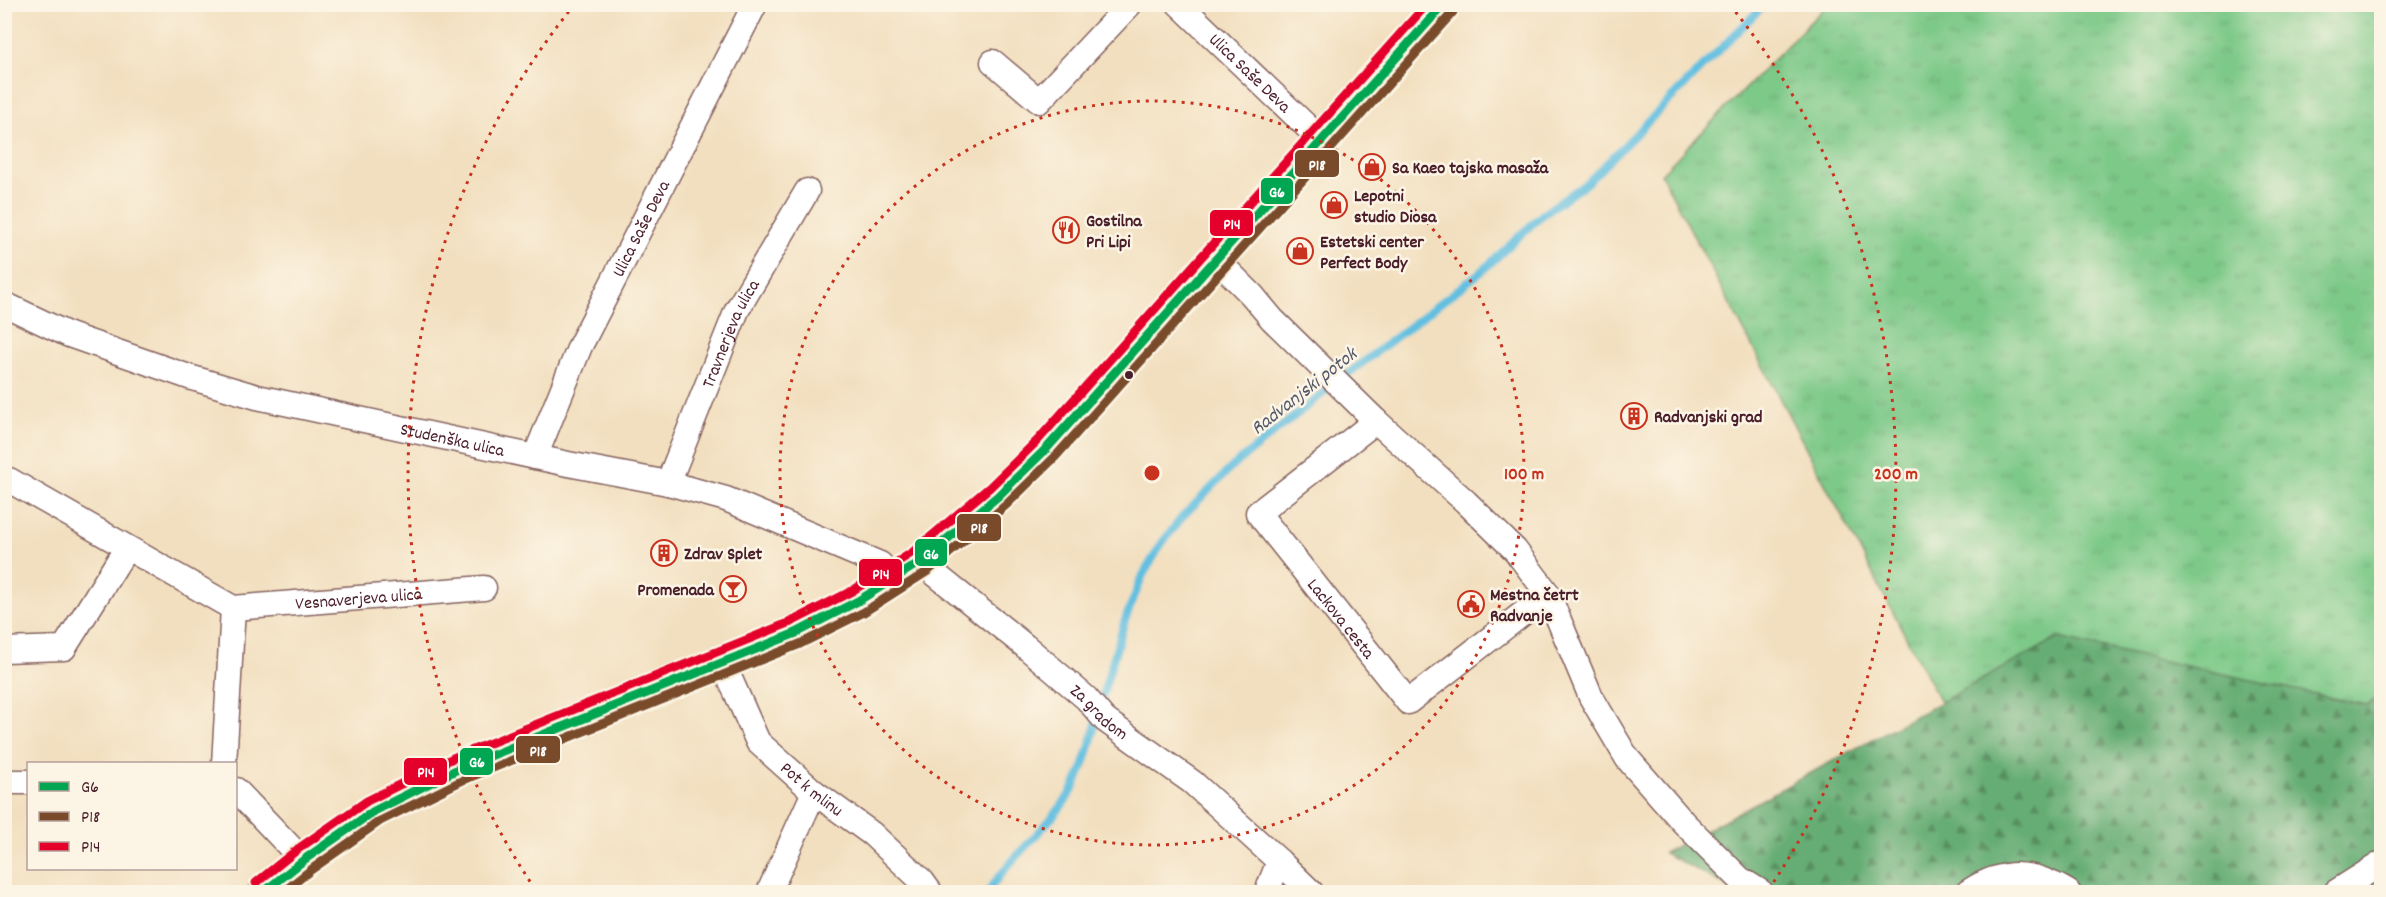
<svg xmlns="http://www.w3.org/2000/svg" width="2386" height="897" font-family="Dekko,sans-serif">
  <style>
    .grass { fill: url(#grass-tufts); stroke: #64745a; stroke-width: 1.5 }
    .forest { fill: url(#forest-firs); stroke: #586650; stroke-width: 1.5 }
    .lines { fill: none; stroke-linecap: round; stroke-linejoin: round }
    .stream { stroke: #62bfe0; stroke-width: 8 }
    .minor-casing { stroke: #85625f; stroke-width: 27 }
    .tertiary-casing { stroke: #85625f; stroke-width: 33 }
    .minor { stroke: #fff; stroke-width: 24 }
    .tertiary { stroke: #fff; stroke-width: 30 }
    .bus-1-casing { stroke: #fcf5e5; stroke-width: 14 }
    .bus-2-casing { stroke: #fcf5e5; stroke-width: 14 }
    .bus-3-casing { stroke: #fcf5e5; stroke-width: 14 }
    .bus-1 { stroke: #00a651; stroke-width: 9 }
    .bus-2 { stroke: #7a4b2a; stroke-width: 9 }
    .bus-3 { stroke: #e4002b; stroke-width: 9 }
    .ring { fill: none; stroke: #c8321e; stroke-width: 3; stroke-dasharray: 3 6 }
    .bus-dot { fill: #4a1f2b; stroke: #fcf5e5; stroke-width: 2 }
    .labels { text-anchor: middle; stroke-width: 5; stroke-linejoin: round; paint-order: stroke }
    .street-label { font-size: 18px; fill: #4a1f2b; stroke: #fcf5e5 }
    .poi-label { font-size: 18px; font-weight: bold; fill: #4a1f2b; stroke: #fcf5e5; text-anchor: start }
    .water-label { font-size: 20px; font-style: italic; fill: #52576a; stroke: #fcf5e5 }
    .centre { fill: #c8321e; stroke: #fcf5e5; stroke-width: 3 }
    .ring-label { font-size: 18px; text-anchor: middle; font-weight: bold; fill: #c8321e; stroke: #fcf5e5; stroke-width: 5; stroke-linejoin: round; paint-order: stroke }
    .line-badge { stroke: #fcf5e5; stroke-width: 2 }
    .badge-label { font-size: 16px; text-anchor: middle; font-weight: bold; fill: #fff }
  </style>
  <defs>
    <pattern id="grass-tufts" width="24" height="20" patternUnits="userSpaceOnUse" patternTransform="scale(1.5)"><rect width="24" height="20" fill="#7dc988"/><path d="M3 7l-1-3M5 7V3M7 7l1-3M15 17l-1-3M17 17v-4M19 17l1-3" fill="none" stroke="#6eac76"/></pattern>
    <pattern id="forest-firs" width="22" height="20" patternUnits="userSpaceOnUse" patternTransform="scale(1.5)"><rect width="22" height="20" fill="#66ad74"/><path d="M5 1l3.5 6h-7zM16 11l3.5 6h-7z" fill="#568c5f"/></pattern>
  </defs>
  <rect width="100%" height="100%" fill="#fcf5e5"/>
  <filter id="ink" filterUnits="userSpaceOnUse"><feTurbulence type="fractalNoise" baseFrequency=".0167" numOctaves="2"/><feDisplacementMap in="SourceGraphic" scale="12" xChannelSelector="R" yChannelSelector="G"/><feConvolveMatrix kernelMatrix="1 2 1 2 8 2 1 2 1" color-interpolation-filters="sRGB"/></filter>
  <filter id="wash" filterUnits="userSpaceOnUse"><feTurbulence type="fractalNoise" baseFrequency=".008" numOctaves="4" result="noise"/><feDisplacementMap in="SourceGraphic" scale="24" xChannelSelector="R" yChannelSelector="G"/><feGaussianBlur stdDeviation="1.35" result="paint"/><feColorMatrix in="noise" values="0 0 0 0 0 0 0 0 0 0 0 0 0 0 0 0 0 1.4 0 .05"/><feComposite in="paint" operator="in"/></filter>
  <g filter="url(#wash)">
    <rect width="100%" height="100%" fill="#f2dfbf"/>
    <path class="grass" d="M1827 5H2381V697L2366 705 1941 703 1661 174Z"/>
    <path class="forest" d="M2058 638 2366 705 2381 697V892H1738L1664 853Z"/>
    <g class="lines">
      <path class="stream" d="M1099 707 1125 620 1143 575 1162 543 1183 516 1234 465 1336 383 1482 271 1543 214 1588 182 1765 4
        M988 892C1008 861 1037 837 1060 808 1081 782 1089 751 1097 719"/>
    </g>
  </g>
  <g filter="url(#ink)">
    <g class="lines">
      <defs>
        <g id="minor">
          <path id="s1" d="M1179 4 1322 141"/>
          <path d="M993 62 1039 101 1130 4"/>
          <path d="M1217 260 1252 295 1272 319 1376 421 1466 502 1515 550 1548 594 1591 697 1627 758 1683 822 1740 879 1761 892"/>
          <path id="s2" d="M4 304 69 335 189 377 257 397 568 464 668 483 726 499 880 564 894 578"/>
          <path id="s3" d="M1376 421 1258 513 1408 702 1548 594"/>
          <path id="s4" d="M535 457 580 346 755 4"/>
          <path id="s5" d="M9 480 233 608 484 588"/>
          <path id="s6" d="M668 483 737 310 807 191"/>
          <path id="s7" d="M920 562 1025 646 1086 698 1105 720 1192 782 1279 861 1311 892"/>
          <path d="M4 650 64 648 126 549"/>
          <path id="s8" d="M723 663 758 742 814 792 872 834 922 881 930 892"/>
          <path d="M224 764 233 608"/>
          <path d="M4 782H28"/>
          <path d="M236 790 293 850 305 859"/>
          <path d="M769 892 814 792"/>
          <path d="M1267 892 1279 861"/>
          <path d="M1968 892C2005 868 2032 871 2068 892"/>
          <path d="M2336 892 2382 863"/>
        </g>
        <path id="tertiary" d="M264 892 305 859 374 811 458 769 796 633 858 601 920 562 998 496 1047 448 1444 4"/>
      </defs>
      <use href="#minor" class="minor-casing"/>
      <use href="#tertiary" class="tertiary-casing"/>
      <use href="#minor" class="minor"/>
      <use href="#tertiary" class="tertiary"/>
      <defs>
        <path id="bus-1" d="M264 892 305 859 374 811 458 769 796 633 858 601 920 562 998 496 1047 448 1444 4"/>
        <path id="bus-2" d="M283 892 312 869 380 821 463 780 800 644 864 612 928 571 1006 505 1056 456 1453 12"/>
        <path id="bus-3" d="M256 883 298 849 367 801 453 758 791 622 852 591 913 552 990 487 1038 440 1427 4"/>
      </defs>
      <use href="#bus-1" class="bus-1-casing"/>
      <use href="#bus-2" class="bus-2-casing"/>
      <use href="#bus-3" class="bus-3-casing"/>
      <use href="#bus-1" class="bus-1"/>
      <use href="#bus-2" class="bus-2"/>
      <use href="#bus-3" class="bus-3"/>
    </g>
  </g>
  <g class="ring">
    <circle cx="1152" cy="473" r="372"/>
    <path d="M535 889A744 744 0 0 1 574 5M1730 5A744 744 0 0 1 1769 889"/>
  </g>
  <defs>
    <symbol id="shop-ring" viewBox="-11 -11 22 22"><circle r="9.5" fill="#fcf5e5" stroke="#c8321e" stroke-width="1.5"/><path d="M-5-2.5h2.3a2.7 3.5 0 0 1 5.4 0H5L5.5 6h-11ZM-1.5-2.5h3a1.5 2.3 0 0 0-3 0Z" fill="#c8321e"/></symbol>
    <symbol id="restaurant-ring" viewBox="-11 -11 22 22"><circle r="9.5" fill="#fcf5e5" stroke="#c8321e" stroke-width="1.5"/><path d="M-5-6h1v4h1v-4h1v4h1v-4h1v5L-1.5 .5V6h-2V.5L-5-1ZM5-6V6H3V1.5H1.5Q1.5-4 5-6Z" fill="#c8321e"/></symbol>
    <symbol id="building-ring" viewBox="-11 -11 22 22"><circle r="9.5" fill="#fcf5e5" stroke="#c8321e" stroke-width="1.5"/><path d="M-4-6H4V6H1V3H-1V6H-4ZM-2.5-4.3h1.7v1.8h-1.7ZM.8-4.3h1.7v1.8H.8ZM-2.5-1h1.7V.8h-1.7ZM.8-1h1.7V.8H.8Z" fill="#c8321e"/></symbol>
    <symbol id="bar-ring" viewBox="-11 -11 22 22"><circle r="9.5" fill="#fcf5e5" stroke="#c8321e" stroke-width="1.5"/><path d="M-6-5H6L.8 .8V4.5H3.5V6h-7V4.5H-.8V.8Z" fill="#c8321e"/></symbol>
    <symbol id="civic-ring" viewBox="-11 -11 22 22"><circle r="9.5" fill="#fcf5e5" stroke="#c8321e" stroke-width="1.5"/><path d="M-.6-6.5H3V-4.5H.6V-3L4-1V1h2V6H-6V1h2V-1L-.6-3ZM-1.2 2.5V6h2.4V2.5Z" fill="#c8321e"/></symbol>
  </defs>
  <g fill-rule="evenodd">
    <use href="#shop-ring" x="1357" y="152" width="30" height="30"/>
    <use href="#shop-ring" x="1319" y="190" width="30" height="30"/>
    <use href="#restaurant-ring" x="1051" y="215" width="30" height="30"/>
    <use href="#shop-ring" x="1285" y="236" width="30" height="30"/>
    <use href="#building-ring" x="1619" y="401" width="30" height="30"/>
    <use href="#building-ring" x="649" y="538" width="30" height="30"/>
    <use href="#bar-ring" x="718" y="574" width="30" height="30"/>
    <use href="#civic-ring" x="1456" y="589" width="30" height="30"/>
  </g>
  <circle class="bus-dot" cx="1129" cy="375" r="5"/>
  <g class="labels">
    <g class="street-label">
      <text dy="6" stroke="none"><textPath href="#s1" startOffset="99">Ulica Saše Deva</textPath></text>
      <text dy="6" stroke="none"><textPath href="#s4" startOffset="252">Ulica Saše Deva</textPath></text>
      <text dy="6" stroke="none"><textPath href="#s6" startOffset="162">Travnerjeva ulica</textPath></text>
      <text dy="6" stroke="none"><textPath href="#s2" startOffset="470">Studenška ulica</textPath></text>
      <text dy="6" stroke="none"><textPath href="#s5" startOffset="384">Vesnaverjeva ulica</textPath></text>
      <text dy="6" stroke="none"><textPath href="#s3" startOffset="284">Lackova cesta</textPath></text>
      <text dy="6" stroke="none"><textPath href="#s7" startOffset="234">Za gradom</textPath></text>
      <text dy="6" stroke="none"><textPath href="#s8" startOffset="158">Pot k mlinu</textPath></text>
    </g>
    <g class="poi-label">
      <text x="1392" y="173">Sa Kaeo tajska masaža</text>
      <text x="1354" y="201">Lepotni<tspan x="1354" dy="21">studio Diosa</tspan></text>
      <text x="1086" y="226">Gostilna<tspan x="1086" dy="21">Pri Lipi</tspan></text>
      <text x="1320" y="247">Estetski center<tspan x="1320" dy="21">Perfect Body</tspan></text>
      <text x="1654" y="422">Radvanjski grad</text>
      <text x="684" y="559">Zdrav Splet</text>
      <text x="714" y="595" text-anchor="end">Promenada</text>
      <text x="1490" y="600">Mestna četrt<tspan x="1490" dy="21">Radvanje</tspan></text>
    </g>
    <g class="water-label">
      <text transform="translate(1303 390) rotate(-38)" y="7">Radvanjski potok</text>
    </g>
  </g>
  <circle cx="1152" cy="473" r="9" class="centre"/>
  <g class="ring-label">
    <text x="1524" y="479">100 m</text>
    <text x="1896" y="479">200 m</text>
  </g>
  <g class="line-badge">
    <rect x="1294" y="149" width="46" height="29" rx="6" fill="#7a4b2a"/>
    <rect x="1260" y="177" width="34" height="28" rx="6" fill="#00a651"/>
    <rect x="1209" y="209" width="45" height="28" rx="6" fill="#e4002b"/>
    <rect x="956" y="513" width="46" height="29" rx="6" fill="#7a4b2a"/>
    <rect x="914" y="538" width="34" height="29" rx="6" fill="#00a651"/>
    <rect x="858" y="558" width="45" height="29" rx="6" fill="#e4002b"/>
    <rect x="515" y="735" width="46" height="29" rx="6" fill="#7a4b2a"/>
    <rect x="459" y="747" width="35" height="29" rx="6" fill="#00a651"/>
    <rect x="403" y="757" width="45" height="29" rx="6" fill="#e4002b"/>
  </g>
  <g class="badge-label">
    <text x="1317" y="170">P18</text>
    <text x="1277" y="197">G6</text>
    <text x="1232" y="229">P14</text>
    <text x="979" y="533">P18</text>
    <text x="931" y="559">G6</text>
    <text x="881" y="579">P14</text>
    <text x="538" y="756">P18</text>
    <text x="477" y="767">G6</text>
    <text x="426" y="777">P14</text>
  </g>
  <rect width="2386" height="897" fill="none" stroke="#fcf5e5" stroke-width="24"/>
  <rect x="27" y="762" width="210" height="108" fill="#fcf5e5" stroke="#b59f9b" stroke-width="1.5"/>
  <rect x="39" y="782" width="30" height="9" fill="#00a651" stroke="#b59f9b" stroke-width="1.5"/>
  <text x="81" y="792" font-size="18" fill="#4a1f2b">G6</text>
  <rect x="39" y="812" width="30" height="9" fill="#7a4b2a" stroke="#b59f9b" stroke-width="1.5"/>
  <text x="81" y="822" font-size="18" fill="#4a1f2b">P18</text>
  <rect x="39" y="842" width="30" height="9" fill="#e4002b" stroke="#b59f9b" stroke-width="1.5"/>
  <text x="81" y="852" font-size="18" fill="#4a1f2b">P14</text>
</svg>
